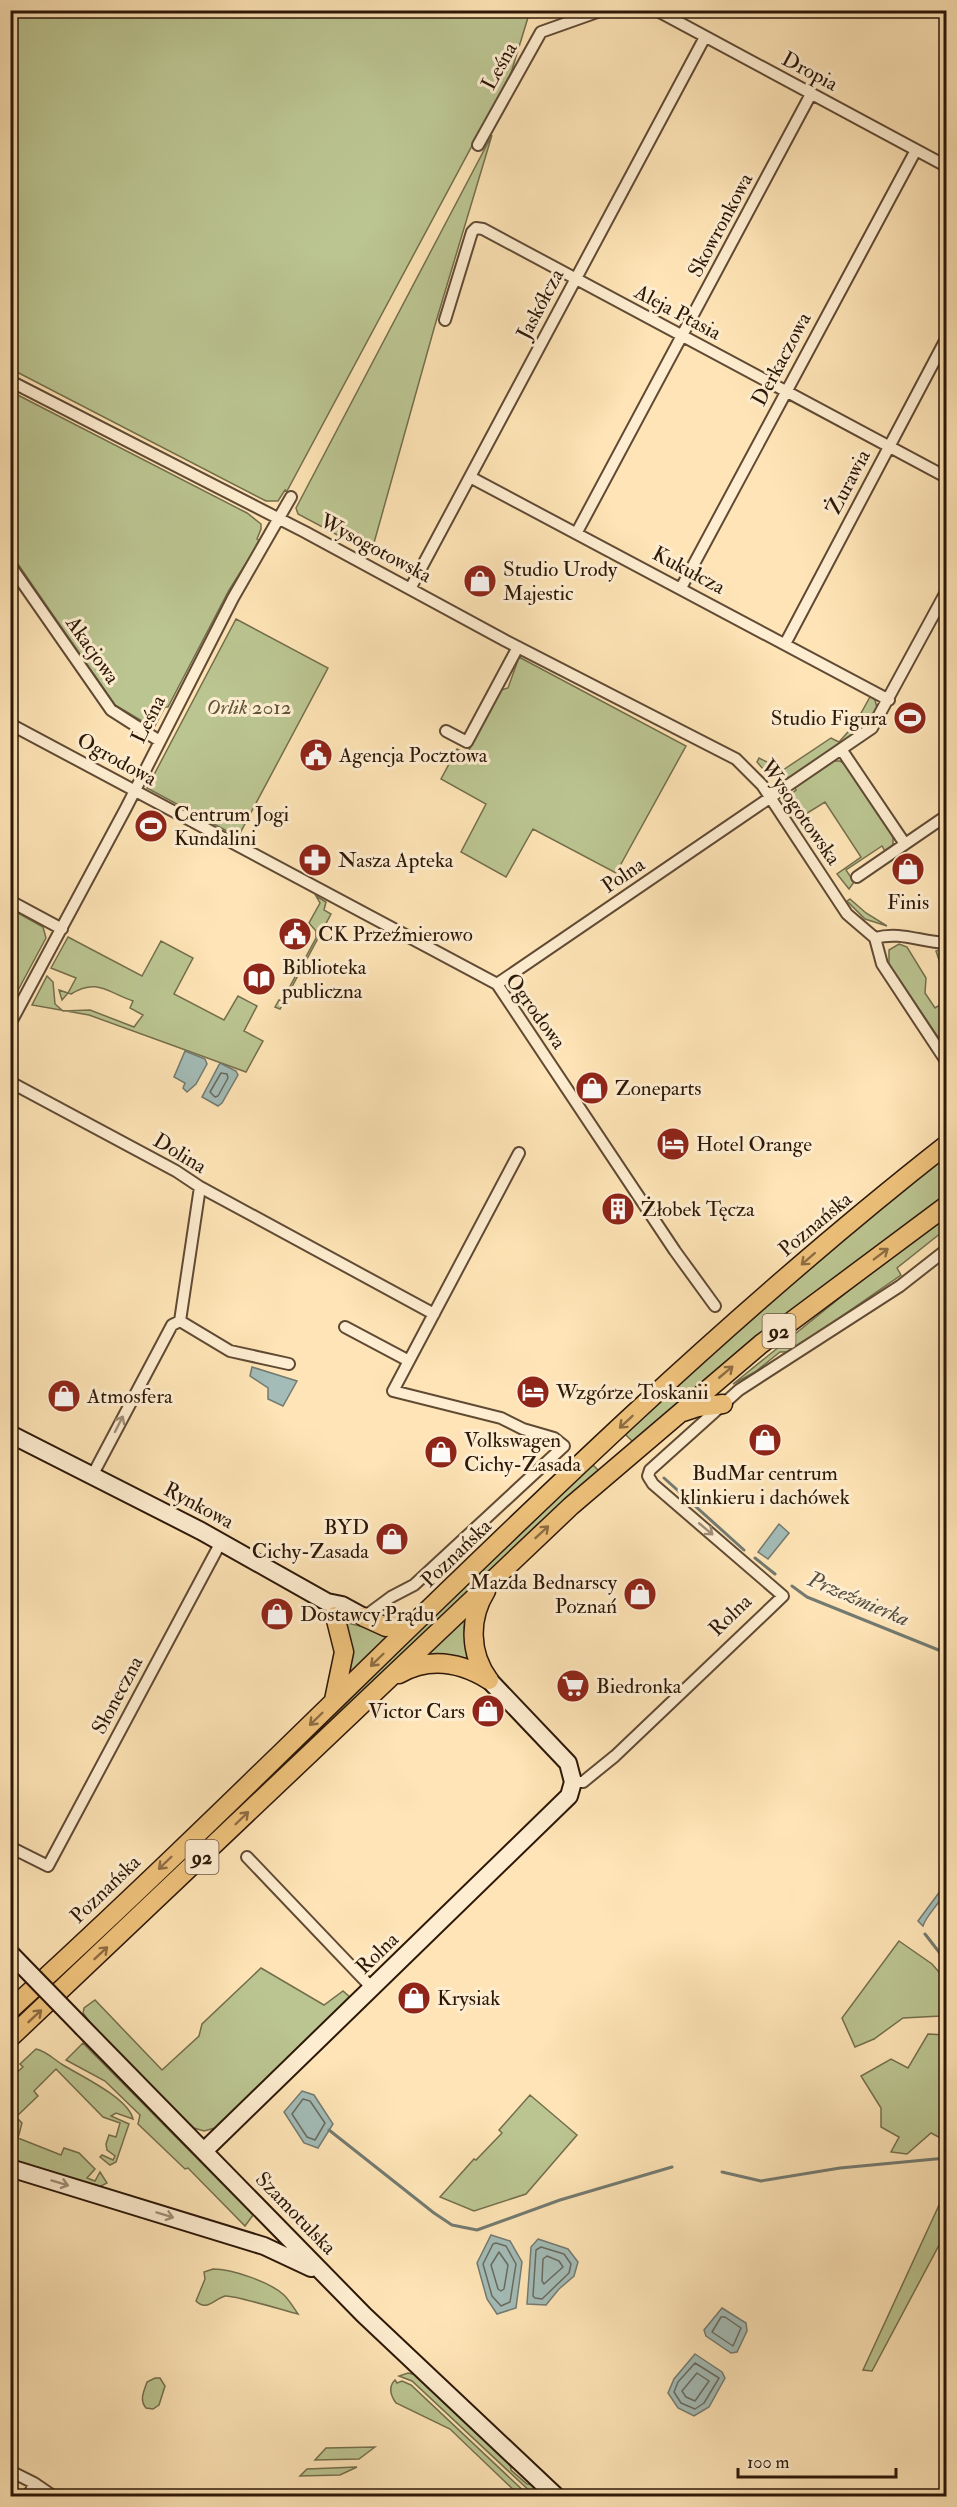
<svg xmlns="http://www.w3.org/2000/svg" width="957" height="2507" font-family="'IM FELL Double Pica',serif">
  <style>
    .green { fill: #bbc591; stroke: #746e4c; stroke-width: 1.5 }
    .water { fill: #a3bcb7; stroke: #737a71; stroke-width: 1.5 }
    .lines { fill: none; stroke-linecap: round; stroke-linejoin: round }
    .shore { stroke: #686a60; stroke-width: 1.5 }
    .stream { stroke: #737a71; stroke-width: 3 }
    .street-casing { stroke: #604a34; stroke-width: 14 }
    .secondary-casing { stroke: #2c1708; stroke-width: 20 }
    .primary-casing { stroke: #2c1708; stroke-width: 21 }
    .street { stroke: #feedd0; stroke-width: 10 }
    .secondary { stroke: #feedd0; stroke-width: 16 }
    .primary { stroke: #efc27b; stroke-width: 18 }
    .secondary-bridge-casing { stroke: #2c1708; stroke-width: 20; stroke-linecap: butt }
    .secondary-bridge { stroke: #feedd0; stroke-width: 16 }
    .oneway { stroke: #8e6c42 }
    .oneway2 { stroke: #a08d76 }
    .labels { text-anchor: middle; stroke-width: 6; stroke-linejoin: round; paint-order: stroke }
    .shield { fill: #feedd0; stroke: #6b5744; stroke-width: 1.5 }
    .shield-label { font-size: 20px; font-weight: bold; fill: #2c1708 }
    .street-label { font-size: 21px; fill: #2c1708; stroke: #feedd0 }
    .poi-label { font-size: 21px; fill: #2c1708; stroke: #feedd0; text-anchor: start }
    .park-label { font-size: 21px; font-style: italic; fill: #5e5438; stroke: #feedd0 }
    .water-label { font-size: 22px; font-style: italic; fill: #565145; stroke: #feedd0 }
  </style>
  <rect width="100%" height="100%" fill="#fee4b6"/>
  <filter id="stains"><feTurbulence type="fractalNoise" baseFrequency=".00333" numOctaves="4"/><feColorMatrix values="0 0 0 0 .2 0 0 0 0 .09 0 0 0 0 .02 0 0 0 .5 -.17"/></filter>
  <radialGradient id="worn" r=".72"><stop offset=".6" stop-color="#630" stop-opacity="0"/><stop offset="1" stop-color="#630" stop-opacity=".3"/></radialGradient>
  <path class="green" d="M10 11H530L511 73 287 491 285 490 278 501H266L11 369Z
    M492 135 435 325 372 550 401 567 412 563 411 568 403 570 298 514 296 508Z
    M10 374 256 500 255 502 11 375Z
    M10 386 251 511 11 388Z
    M10 391 247 513 261 524V529L257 539 260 541 229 590 168 707H165L155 726 152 727 115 705 11 554Z
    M236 619 328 668 238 837 147 788Z
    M519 657 686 746 616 873 533 829 506 877 461 852 486 804 441 779 457 749 467 754 501 690 508 688Z
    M871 695 875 700 877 708 867 726 789 779 786 775 770 777 757 762 759 758 783 770 831 738 839 742 855 724Z
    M832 761H840L846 765 893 834V845L886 853 882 846 846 870 854 882 849 889 837 874 861 857 825 802 804 815 836 863 831 866 788 802 789 796 796 790 794 786Z
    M316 896 326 902 324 910 331 914 280 1009 275 1007 279 1000 282 1001 316 938V931L309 923 320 903Z
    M850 899 866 913 887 926 865 919 847 901Z
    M11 909 43 927 46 938 16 994 11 988Z
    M68 937 142 976 161 941 193 958 174 994 224 1020 238 996 257 1006 244 1031 263 1041 246 1072 89 1015 32 1005 47 976 53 982 55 1004 63 1011 90 1010 134 1027 143 1015 130 1008 133 1001C107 992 97 978 71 994L68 993 62 1000 59 990 68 993 76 978 51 968Z
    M899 944 907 947 926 978 925 993 935 1008 946 1001V1049L889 964V950Z
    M946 948V976L941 966 936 951Z
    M946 1154V1194L857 1261 634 1443 623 1432 714 1348Z
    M946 1216V1229L897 1268 901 1275 790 1352H780L755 1372 733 1384 878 1267Z
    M591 1463 599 1471 55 1989 49 1982Z
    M467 1612 472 1662 420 1657Z
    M344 1622 391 1634 348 1678Z
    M899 1941 932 1964 946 1980V2011L941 2016 903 2018 874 2039 855 2047 842 2018Z
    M261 1968 324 2005 343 1991 351 1998 215 2128 204 2131 194 2128 101 2037 83 2013 84 2008 95 2000 162 2070 199 2036 202 2024Z
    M928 2034 946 2035V2141L931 2133 907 2154 891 2152 899 2137 881 2127V2108L861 2076 891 2059 908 2068Z
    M83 2043 253 2215 245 2226 188 2168 185 2169 138 2124 140 2115 105 2081 66 2060Z
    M36 2049C48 2052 53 2059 63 2065 81 2076 128 2098 133 2119L116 2113 111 2116 129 2124 116 2162 110 2165 100 2157 102 2155 113 2160 115 2156 107 2150 106 2144 109 2135 116 2137 120 2123 103 2117 56 2069 34 2091 38 2096 16 2117 22 2123 18 2138 61 2155 64 2148 79 2153 95 2169 87 2178 95 2181 100 2172 107 2183 95 2189 11 2163 10 2073 13 2070 16 2073 23 2067 20 2064Z
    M530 2095 577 2135 526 2194 474 2211 440 2197 474 2159 476 2160 502 2133 499 2130Z
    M946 2190V2232L872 2371 863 2370Z
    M213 2269C232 2269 270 2282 284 2295 289 2300 294 2308 298 2314 285 2311 235 2295 225 2296 214 2299 207 2312 196 2301L205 2279 204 2272Z
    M408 2373 416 2375 510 2462 511 2470 527 2484 535 2485 547 2496H535L412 2381 399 2376Z
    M155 2378H160L165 2386 159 2405 153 2409 146 2408C139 2400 144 2391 147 2382Z
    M395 2380 397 2383 402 2381 411 2385 529 2496H520L450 2429 396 2403C391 2396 388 2387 395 2380Z
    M375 2447 359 2459 315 2460 326 2448Z
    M357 2467 340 2475 300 2476 307 2469Z"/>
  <path class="water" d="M185 1051 205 1059 207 1064 196 1084 187 1092 183 1088 185 1083 174 1077Z
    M220 1063 236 1071 238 1075 222 1103 218 1106 202 1097Z
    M252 1367 297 1381 283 1406 268 1399V1388L250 1376Z
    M779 1524 789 1533 768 1559 758 1552Z
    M946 1883C947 1899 928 1911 923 1926L918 1921Z
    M302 2091 314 2095 333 2124 318 2148 304 2143 284 2112Z
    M491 2235 510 2241 522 2262 516 2308 497 2314 487 2299 477 2263Z
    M538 2239 568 2249 578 2262 574 2276 559 2289 546 2305 527 2304 531 2247Z
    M722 2308 746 2323 747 2331 737 2352 731 2353 706 2336 704 2330Z
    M695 2354 722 2372 725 2378 709 2407 694 2416 678 2408 668 2393 674 2379Z"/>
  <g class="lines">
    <path class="shore" d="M221 1073 227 1074 228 1078 218 1096 215 1097 210 1092Z
      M303 2099 310 2101 325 2123 315 2140 307 2137 292 2114Z
      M496 2243 506 2246 516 2264 510 2302 501 2306 492 2296 483 2264 493 2244Z
      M541 2247 564 2254 571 2264 569 2273 542 2299 535 2298 533 2296 536 2250Z
      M499 2252 508 2265 504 2289 501 2291 498 2289 491 2265Z
      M547 2256 559 2261 563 2267 544 2284 542 2281 543 2259Z
      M721 2317H725L741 2328 733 2346 712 2332Z
      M695 2363 719 2378 704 2403 695 2409 681 2403 674 2392 678 2382Z
      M697 2373 709 2381 695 2401 686 2397 682 2391Z"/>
    <path class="stream" d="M664 1478 744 1550
      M755 1558 775 1574
      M792 1586 807 1597 946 1653
      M925 1934 946 1961
      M329 2130 434 2213 452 2225 477 2230 560 2200 672 2167
      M722 2172 761 2181 840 2168 946 2158"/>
    <defs>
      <path id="street" d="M656 10 946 166
        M478 145 541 32 603 10
        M445 320 472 232 476 228 483 229 946 477
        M10 381 305 532 506 641 736 759 762 785 847 914 875 938 882 964 946 1061
        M470 477 889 700
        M577 532 811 94
        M10 565 111 710 158 740
        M681 588 916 150
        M410 589 705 37
        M785 644 946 339
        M10 724 497 984 675 1251 715 1306
        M446 731 467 742 518 647
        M841 749 905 844
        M857 877 946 816
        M10 901 62 929
        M875 938C901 931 920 942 946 943
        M497 984 872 728 946 592
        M10 1024 126 808 233 598 291 497
        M10 1082 176 1171 200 1187 434 1314
        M180 1321 200 1187
        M180 1321 230 1351 289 1364
        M345 1327 409 1361
        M92 1476 172 1325 180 1321
        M364 1617 391 1597 414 1585 564 1446 554 1438 523 1429 501 1418 393 1391 519 1153
        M573 1782H583L615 1756 783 1596 653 1484 648 1476 650 1470 739 1390 900 1286 946 1250
        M10 1847 48 1866 221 1542
        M247 1857 372 1988
        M10 2471 34 2483 53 2496
        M29 2496 34 2483"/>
      <path id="secondary" d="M10 1434 201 1531 327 1602 342 1605 364 1617
        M83 2028 364 2315 556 2496
        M204 2151 569 1796 573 1782 568 1763 489 1680
        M10 2168 264 2246 311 2268"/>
      <path id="primary" d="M683 1412 698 1407 723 1404
        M486 1591C469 1618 469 1653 489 1680
        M364 1617 386 1627 415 1621
        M399 1674C429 1657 460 1662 489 1680
        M334 1700 344 1652 335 1616
        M10 2010C324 1724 612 1407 946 1145
        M10 2038 571 1506 761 1344 946 1206"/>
    </defs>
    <use href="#street" class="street-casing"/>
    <use href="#secondary" class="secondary-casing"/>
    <use href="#primary" class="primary-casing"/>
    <use href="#street" class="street"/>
    <use href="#secondary" class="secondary"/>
    <use href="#primary" class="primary"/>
    <defs>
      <path id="secondary-bridge" d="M10 1953 83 2028"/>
    </defs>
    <use href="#secondary-bridge" class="secondary-bridge-casing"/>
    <use href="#secondary-bridge" class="secondary-bridge"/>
  </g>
  <defs><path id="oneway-shaft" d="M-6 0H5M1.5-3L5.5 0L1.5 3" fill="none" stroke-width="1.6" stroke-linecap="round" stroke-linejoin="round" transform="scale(1.5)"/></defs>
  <g class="oneway">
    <use href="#oneway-shaft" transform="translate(881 1254) rotate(-37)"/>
    <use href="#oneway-shaft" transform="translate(808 1259) rotate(139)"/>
    <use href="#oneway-shaft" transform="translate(726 1372) rotate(-40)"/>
    <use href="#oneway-shaft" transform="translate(626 1422) rotate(137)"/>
    <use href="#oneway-shaft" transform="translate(542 1532) rotate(-43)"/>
    <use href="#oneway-shaft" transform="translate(377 1660) rotate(136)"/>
    <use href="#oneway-shaft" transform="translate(316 1719) rotate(136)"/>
    <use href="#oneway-shaft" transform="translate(242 1818) rotate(-44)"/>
    <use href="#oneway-shaft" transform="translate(165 1863) rotate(136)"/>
    <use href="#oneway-shaft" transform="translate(101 1953) rotate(-43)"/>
    <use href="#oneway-shaft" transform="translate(35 2016) rotate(-43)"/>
  </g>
  <g class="oneway2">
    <use href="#oneway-shaft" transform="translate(119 1424) rotate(-63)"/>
    <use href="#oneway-shaft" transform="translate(706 1529) rotate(40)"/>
    <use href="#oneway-shaft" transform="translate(60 2183) rotate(17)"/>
    <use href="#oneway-shaft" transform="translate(165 2215) rotate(17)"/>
  </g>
  <defs>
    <symbol id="shop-disc" viewBox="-11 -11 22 22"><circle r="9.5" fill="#8f2418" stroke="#feedd0"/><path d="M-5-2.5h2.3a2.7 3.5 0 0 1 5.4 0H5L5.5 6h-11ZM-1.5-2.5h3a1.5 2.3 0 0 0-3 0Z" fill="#fff"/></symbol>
    <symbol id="stadium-disc" viewBox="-11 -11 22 22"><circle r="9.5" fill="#8f2418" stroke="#feedd0"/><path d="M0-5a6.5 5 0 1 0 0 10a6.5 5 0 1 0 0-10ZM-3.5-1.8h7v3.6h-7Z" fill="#fff"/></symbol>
    <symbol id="civic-disc" viewBox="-11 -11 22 22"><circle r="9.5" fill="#8f2418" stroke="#feedd0"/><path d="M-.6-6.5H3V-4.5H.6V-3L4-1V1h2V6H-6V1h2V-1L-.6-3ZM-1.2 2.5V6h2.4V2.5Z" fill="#fff"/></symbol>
    <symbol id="pharmacy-disc" viewBox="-11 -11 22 22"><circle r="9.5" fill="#8f2418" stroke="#feedd0"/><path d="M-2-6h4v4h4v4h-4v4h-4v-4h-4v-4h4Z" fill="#fff"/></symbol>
    <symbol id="library-disc" viewBox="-11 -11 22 22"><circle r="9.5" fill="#8f2418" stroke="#feedd0"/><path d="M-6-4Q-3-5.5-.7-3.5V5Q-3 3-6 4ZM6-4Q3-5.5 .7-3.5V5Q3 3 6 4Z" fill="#fff"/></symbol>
    <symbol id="hotel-disc" viewBox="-11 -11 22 22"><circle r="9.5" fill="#8f2418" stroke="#feedd0"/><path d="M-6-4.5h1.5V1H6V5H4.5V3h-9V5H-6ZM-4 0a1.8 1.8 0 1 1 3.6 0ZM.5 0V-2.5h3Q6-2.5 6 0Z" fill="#fff"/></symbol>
    <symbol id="building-disc" viewBox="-11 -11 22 22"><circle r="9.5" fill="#8f2418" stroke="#feedd0"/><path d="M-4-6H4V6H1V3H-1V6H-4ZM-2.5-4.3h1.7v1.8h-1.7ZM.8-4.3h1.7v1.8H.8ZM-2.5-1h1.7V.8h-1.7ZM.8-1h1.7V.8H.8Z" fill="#fff"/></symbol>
    <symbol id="supermarket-disc" viewBox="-11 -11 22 22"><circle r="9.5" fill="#8f2418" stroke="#feedd0"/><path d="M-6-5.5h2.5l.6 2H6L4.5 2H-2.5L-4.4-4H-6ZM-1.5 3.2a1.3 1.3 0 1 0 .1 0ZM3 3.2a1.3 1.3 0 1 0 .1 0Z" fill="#fff"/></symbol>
  </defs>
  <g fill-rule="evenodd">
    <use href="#shop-disc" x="461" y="562" width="38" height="38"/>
    <use href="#stadium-disc" x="891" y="699" width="38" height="38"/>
    <use href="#civic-disc" x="297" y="736" width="38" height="38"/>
    <use href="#stadium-disc" x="132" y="807" width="38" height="38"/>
    <use href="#pharmacy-disc" x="296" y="841" width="38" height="38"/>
    <use href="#shop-disc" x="889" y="850" width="38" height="38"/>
    <use href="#civic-disc" x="276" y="915" width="38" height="38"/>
    <use href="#library-disc" x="240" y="960" width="38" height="38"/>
    <use href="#shop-disc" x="573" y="1069" width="38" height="38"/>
    <use href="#hotel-disc" x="654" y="1125" width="38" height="38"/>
    <use href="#building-disc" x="599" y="1190" width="38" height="38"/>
    <use href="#hotel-disc" x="514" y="1373" width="38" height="38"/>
    <use href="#shop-disc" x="45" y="1377" width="38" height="38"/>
    <use href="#shop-disc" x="746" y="1421" width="38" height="38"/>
    <use href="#shop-disc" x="422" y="1433" width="38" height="38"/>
    <use href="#shop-disc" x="373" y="1520" width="38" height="38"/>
    <use href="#shop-disc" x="621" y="1575" width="38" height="38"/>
    <use href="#shop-disc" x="258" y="1595" width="38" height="38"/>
    <use href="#supermarket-disc" x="554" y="1667" width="38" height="38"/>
    <use href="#shop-disc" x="469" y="1692" width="38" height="38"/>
    <use href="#shop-disc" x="395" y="1979" width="38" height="38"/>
  </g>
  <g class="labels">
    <g class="shield">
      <rect x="762.5" y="1314" width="33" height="34" rx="4.5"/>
      <rect x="185.5" y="1840" width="33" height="34" rx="4.5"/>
    </g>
    <g class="shield-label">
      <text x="779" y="1338">92</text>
      <text x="202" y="1864">92</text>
    </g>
    <g class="street-label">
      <text transform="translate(499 66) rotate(-61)" y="7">Leśna</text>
      <text transform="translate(810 71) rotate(28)" y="7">Dropia</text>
      <text transform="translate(720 225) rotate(-62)" y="7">Skowronkowa</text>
      <text transform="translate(540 304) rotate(-62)" y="7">Jaskółcza</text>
      <text transform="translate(678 312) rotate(28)" y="7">Aleja Ptasia</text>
      <text transform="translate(781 359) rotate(-62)" y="7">Derkaczowa</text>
      <text transform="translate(848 482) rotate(-62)" y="7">Żurawia</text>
      <text transform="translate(376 548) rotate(28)" y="7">Wysogotowska</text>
      <text transform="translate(689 570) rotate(28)" y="7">Kukułcza</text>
      <text transform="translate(93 650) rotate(55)" y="7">Akacjowa</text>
      <text transform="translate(148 719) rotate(-63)" y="7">Leśna</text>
      <text transform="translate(117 759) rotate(29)" y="7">Ogrodowa</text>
      <text transform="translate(801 812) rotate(55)" y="7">Wysogotowska</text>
      <text transform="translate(623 875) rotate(-34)" y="7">Polna</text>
      <text transform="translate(536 1011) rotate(54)" y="7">Ogrodowa</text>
      <text transform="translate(180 1153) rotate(31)" y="7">Dolina</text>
      <text transform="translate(815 1224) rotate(-40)" y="7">Poznańska</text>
      <text transform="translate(199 1505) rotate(28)" y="7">Rynkowa</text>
      <text transform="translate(456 1553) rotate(-44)" y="7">Poznańska</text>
      <text transform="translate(730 1615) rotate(-44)" y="7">Rolna</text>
      <text transform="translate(117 1695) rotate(-62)" y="7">Słoneczna</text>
      <text transform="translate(105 1889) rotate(-44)" y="7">Poznańska</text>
      <text transform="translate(377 1953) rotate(-44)" y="7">Rolna</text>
      <text transform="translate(296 2213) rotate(46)" y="7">Szamotulska</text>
    </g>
    <g class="poi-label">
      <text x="503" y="576">Studio Urody<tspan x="503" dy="24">Majestic</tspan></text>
      <text x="887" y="725" text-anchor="end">Studio Figura</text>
      <text x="339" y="762">Agencja Pocztowa</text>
      <text x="174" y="821">Centrum Jogi<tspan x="174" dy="24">Kundalini</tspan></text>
      <text x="338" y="867">Nasza Apteka</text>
      <text x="908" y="909" text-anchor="middle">Finis</text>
      <text x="318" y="941">CK Przeźmierowo</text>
      <text x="282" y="974">Biblioteka<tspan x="282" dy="24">publiczna</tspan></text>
      <text x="615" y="1095">Zoneparts</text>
      <text x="696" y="1151">Hotel Orange</text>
      <text x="641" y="1216">Żłobek Tęcza</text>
      <text x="556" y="1399">Wzgórze Toskanii</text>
      <text x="87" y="1403">Atmosfera</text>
      <text x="464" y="1447">Volkswagen<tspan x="464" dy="24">Cichy-Zasada</tspan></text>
      <text x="765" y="1480" text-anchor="middle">BudMar centrum<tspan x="765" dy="24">klinkieru i dachówek</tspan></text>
      <text x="369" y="1534" text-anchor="end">BYD<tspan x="369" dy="24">Cichy-Zasada</tspan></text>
      <text x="617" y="1589" text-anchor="end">Mazda Bednarscy<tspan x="617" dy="24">Poznań</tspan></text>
      <text x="300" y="1621">Dostawcy Prądu</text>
      <text x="596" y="1693">Biedronka</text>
      <text x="465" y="1718" text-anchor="end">Victor Cars</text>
      <text x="437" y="2005">Krysiak</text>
    </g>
    <g class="park-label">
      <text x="249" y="714">Orlik 2012</text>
    </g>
    <g class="water-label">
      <text transform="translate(859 1598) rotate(23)" y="8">Przeźmierka</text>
    </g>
  </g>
  <rect width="957" height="2507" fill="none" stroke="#fee4b6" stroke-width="36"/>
  <rect x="12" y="12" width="933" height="2483" fill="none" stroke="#2c1708" stroke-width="3"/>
  <rect x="18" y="18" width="921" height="2471" fill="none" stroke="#2c1708" stroke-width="1.5"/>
  <path d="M738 2468v9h158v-9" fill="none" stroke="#2c1708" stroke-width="3"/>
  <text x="747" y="2468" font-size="18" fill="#2c1708" stroke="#feedd0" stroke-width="4.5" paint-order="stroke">100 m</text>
  <rect width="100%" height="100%" filter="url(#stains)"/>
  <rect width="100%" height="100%" fill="url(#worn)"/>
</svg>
